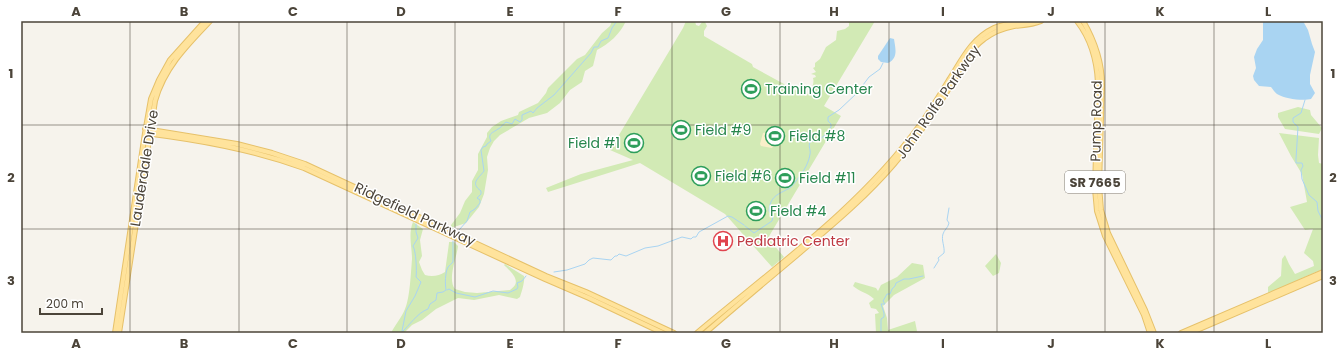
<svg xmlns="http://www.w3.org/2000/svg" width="1344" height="354" font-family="Poppins,sans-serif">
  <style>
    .green { fill: #d2eab5 }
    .sand { fill: #f9efc9 }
    .water { fill: #a9d4f2 }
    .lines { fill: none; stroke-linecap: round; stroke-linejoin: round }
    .stream { stroke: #a9d4f2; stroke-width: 1 }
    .major-casing { stroke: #e6c16a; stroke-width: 6 }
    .major { stroke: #ffe39c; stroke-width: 4 }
    .grid { fill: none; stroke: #4b4439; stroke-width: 1; stroke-opacity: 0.55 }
    .labels { text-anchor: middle; stroke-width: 3; stroke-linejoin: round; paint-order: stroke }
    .shield { fill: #fff; stroke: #817c74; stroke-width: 1 }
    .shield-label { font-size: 13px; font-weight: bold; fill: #4b4439 }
    .leisure-label { font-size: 14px; fill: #27864d; stroke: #fff; text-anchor: start }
    .street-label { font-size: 14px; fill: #4b4439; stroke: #fff }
    .health-label { font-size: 14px; fill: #be3a42; stroke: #fff; text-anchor: start }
    .neatline { fill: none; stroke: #4b4439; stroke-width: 1.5 }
    .grid-label { font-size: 13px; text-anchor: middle; font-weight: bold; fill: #4b4439 }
  </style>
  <rect width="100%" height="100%" fill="#f6f3ec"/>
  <path class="green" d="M612 21H626C620 34 609 44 597 50L593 66 585 71 582 82 570 90 560 103 547 113 529 118 500 135 494 141 490 148 487 157 488 170 484 194 479 207 466 223 451 228V225L460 213 465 201 472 192V181L478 170V154L487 137V133L492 127 501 121 518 115 519 112 538 103 546 93 548 88 577 59 585 55 602 33 610 26Z
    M686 21H695L696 25 699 26 703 21 705 22 707 26 704 31V36L752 64 753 67 806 96C810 91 815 85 813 78L816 77 815 75 811 74 816 72 813 68 815 67V63L820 59 826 47 836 40 837 31 845 29 849 26V23L847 21H875L824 106 841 116 768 238 784 257 772 267 725 214 640 163 548 192 546 188 581 174 633 160 610 150 683 28Z
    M1298 107 1310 110 1311 115 1322 128 1319 134 1285 129 1278 117V113Z
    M1279 133 1319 138 1318 155 1319 163 1323 164V269L1268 293V287L1281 276 1282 259 1285 255 1289 264 1295 274 1314 266 1313 261 1304 253 1313 229 1305 230 1290 207 1307 202 1302 174 1291 156Z
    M413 222 423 229 420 240 422 256 419 262 422 270 425 275C432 277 439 276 445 272L449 243V242H454L458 246C457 257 447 279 455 289L465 292 477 293 510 290C512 288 514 287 515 285 519 278 508 269 504 265L505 264 524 276C525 281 522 291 520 297L517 299 499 295 474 300 458 298 436 309 422 320 412 325 404 333H391C395 325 402 317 405 309 410 298 411 271 412 259 412 247 408 234 413 222Z
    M996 254 1001 263 999 273 993 276 985 266Z
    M912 263 923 265 925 278 894 295 883 306 887 318 888 330 915 321 917 331 916 333H876L875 314 879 313 876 309 871 308 869 303 874 299C868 293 860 292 853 286L855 282 876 288 878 291 881 285 897 277Z"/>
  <path class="sand" d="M767 132C775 134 777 141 772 148L761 146 760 144 763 133Z"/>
  <path class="water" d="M1263 21H1303L1308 30 1312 44 1315 52 1310 75V84L1315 93 1311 99C1303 101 1285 99 1277 94 1274 92 1273 89 1271 87L1259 86 1254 80 1253 76 1256 68 1254 57 1257 49 1263 40Z
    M890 38 894 39C895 47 899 58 888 63L881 62 878 59V56Z"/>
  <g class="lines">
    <path class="stream" d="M1305 100 1301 113 1293 118V122L1298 127 1296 159V163H1302L1303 166 1301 170 1302 179 1309 195 1317 202 1318 211 1323 221
      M745 226 754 233 772 221 773 216 769 211C770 194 781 194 791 187 794 184 797 180 799 177 804 171 809 162 810 154 811 150 808 147 810 142L820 139 824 136 831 127V124L828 121V117L839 110 857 93 869 77 880 69 883 63
      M459 230 467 221 470 212 475 209 480 203V200L477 198 481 194V191C470 183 478 179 484 171L481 150 483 147 486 146 487 144 491 141C487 133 493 133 498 129 501 128 503 124 506 122L512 124 515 119 520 122 522 120V115L531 111 533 113 537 108 554 95 591 53 594 47H598L601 41 608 38 612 28 617 21
      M934 268 939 260 938 258 944 253C945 247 941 240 943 234 944 230 948 228 949 223L947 220 949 208
      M554 272 567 270 585 264 589 260 593 258 611 260 615 256H617L619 254 626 256 645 248 658 246 682 237 691 239 693 237H696L699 232 728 216 732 217 744 225
      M447 290 449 289 456 293 475 297 493 291 508 293 517 289 518 287 517 283 522 281 526 276
      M402 331 406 311 415 296 421 282 416 277C417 271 416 251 413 246L418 238 416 232V224
      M401 333C410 325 417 313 428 309L430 304 436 300 437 293 443 292 446 290C445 285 445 272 448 267 450 265 451 264 453 262V241
      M881 333V319L884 317V313L881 304H885L883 301 887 294H890L892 289 895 286 896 283 904 279H909L923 276"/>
    <defs>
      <path id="major" d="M1077 21C1091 39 1097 61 1098 83L1095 189 1097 211 1105 236 1144 315 1150 333
        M1083 21C1094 40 1102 63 1102 85L1099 186 1101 210 1108 233 1145 310 1154 333
        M145 129 237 144 272 153 305 164 546 276 586 292 674 333
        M145 133C200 140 251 149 304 168L545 279 589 298 663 333
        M115 333 145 133 151 99 159 80 170 60 205 21
        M119 333 155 101C164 68 187 45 210 21
        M697 333C773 269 861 207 920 125 930 111 940 95 949 80 962 60 971 39 994 28 1005 23 1017 23 1029 21
        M705 333C735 307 766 281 797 255 831 226 865 198 894 164 913 142 931 118 946 93 958 75 966 52 984 39 993 32 1003 28 1014 26 1023 25 1032 25 1041 21
        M1181 333 1323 272
        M1190 333 1323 276"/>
    </defs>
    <use href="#major" class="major-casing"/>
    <use href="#major" class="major"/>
  </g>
  <path class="grid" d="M130 21V333M239 21V333M347 21V333M455 21V333M564 21V333M672 21V333M780 21V333M889 21V333M997 21V333M1105 21V333M1214 21V333M21 125H1323M21 229H1323"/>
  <defs>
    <symbol id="stadium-ring" viewBox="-11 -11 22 22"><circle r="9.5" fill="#fff" stroke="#2e9e5b" stroke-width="1.5"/><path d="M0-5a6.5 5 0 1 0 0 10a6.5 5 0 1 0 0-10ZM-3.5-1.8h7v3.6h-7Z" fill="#2e9e5b"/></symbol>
    <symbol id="hospital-ring" viewBox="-11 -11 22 22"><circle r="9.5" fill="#fff" stroke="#e0444e" stroke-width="1.5"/><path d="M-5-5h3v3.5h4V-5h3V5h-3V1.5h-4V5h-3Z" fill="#e0444e"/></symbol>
  </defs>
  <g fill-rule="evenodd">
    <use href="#stadium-ring" x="740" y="78" width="22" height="22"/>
    <use href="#stadium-ring" x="670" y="119" width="22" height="22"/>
    <use href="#stadium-ring" x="764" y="125" width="22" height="22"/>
    <use href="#stadium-ring" x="623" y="132" width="22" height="22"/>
    <use href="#stadium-ring" x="690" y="165" width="22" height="22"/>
    <use href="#stadium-ring" x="774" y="167" width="22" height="22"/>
    <use href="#stadium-ring" x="745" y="200" width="22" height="22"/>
    <use href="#hospital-ring" x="712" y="230" width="22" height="22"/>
  </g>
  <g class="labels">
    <rect class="shield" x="1065" y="171" width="60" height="22" rx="3"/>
    <g class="shield-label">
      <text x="1095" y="187">SR 7665</text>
    </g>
    <g class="leisure-label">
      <text x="765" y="94">Training Center</text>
      <text x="695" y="135">Field #9</text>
      <text x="789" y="141">Field #8</text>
      <text x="620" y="148" text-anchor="end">Field #1</text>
      <text x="715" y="181">Field #6</text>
      <text x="799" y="183">Field #11</text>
      <text x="770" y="216">Field #4</text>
    </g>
    <g class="street-label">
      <text transform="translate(938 102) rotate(-55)" y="5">John Rolfe Parkway</text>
      <text transform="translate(1096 121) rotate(-89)" y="5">Pump Road</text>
      <text transform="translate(144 168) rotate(-81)" y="5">Lauderdale Drive</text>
      <text transform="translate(415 214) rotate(25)" y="5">Ridgefield Parkway</text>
    </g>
    <g class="health-label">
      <text x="737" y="246">Pediatric Center</text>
    </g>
  </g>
  <rect width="1344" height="354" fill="none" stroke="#ffffff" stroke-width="44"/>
  <path d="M40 308v6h62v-6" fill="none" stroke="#4b4439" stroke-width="2"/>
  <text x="46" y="308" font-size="12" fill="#4b4439" stroke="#ffffff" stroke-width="3" paint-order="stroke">200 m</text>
  <rect x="22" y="22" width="1300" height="310" class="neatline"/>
  <g class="grid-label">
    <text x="76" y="16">A</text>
    <text x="184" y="16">B</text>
    <text x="293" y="16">C</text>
    <text x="401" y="16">D</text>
    <text x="510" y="16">E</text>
    <text x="618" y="16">F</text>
    <text x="726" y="16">G</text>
    <text x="834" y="16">H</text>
    <text x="943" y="16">I</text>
    <text x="1051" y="16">J</text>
    <text x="1160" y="16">K</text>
    <text x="1268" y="16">L</text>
    <text x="11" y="78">1</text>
    <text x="1333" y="78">1</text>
    <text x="11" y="182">2</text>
    <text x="1333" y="182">2</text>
    <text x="11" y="285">3</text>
    <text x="1333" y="285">3</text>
    <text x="76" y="348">A</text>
    <text x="184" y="348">B</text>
    <text x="293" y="348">C</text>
    <text x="401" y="348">D</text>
    <text x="510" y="348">E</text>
    <text x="618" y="348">F</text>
    <text x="726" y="348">G</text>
    <text x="834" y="348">H</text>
    <text x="943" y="348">I</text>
    <text x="1051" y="348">J</text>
    <text x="1160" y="348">K</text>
    <text x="1268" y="348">L</text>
  </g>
</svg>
